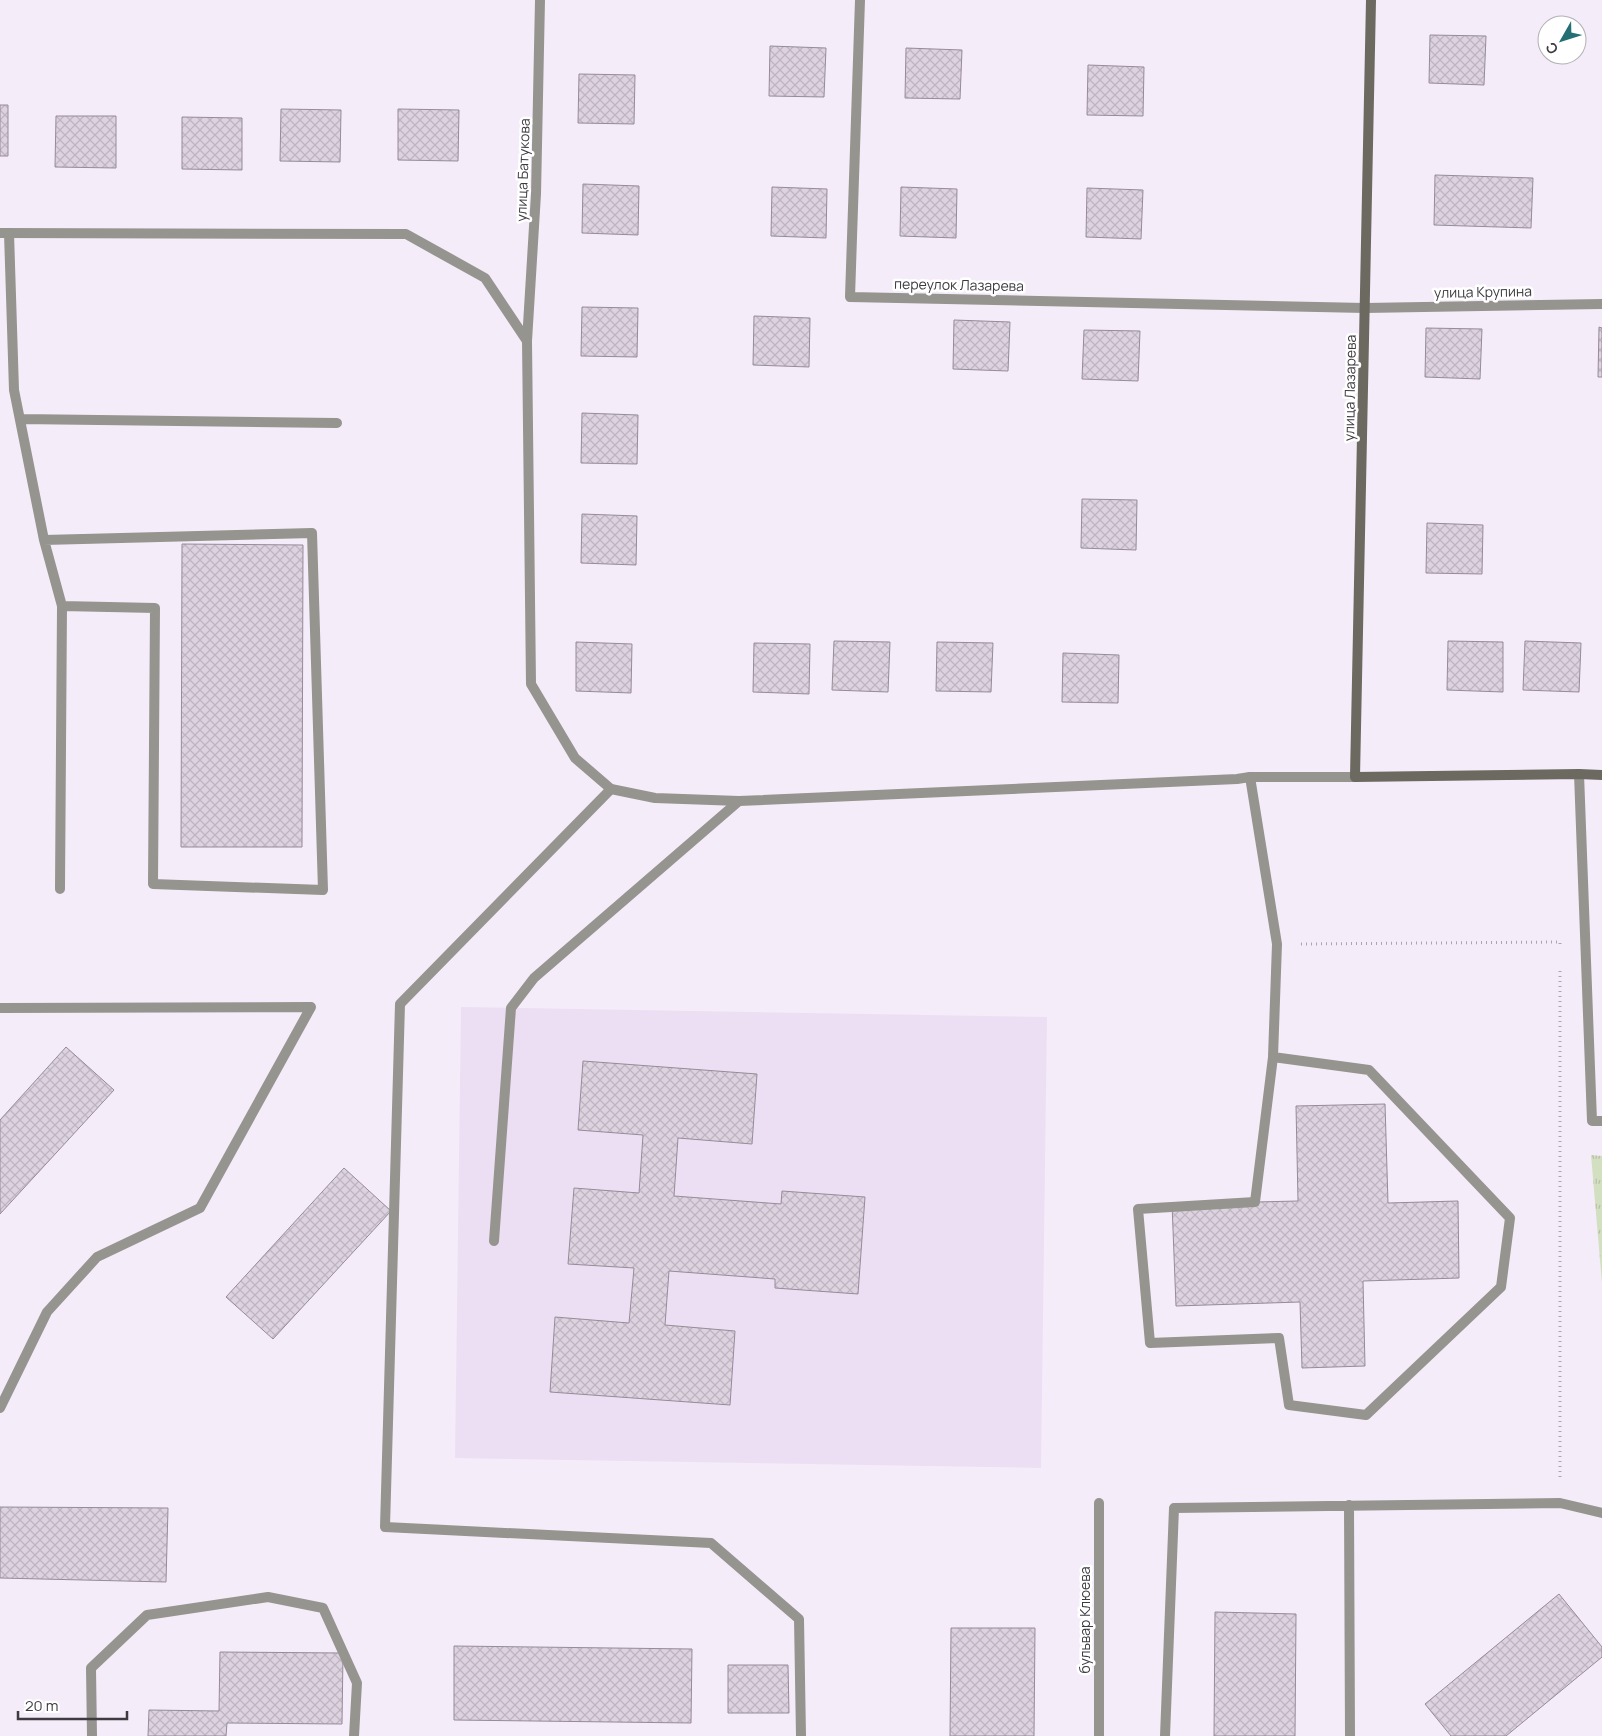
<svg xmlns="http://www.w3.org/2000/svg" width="1602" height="1736" font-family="Manrope,sans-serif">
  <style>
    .built { fill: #ecdff4 }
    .grass { fill: url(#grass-tufts) }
    .building { fill: url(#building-cross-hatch); stroke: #968c98 }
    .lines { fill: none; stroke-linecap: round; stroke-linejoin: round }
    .path { stroke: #aba5b0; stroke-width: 3; stroke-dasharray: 1 4; stroke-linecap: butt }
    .service { stroke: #96948e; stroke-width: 10 }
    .pedestrian { stroke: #96948e; stroke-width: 10 }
    .minor { stroke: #96948e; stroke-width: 10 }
    .secondary { stroke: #6c6960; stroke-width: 10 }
    .labels { text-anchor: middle; stroke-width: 5; stroke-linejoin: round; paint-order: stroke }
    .street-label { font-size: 14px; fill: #3d3a40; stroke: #fff }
  </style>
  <defs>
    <pattern id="grass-tufts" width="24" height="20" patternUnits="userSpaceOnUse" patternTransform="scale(1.25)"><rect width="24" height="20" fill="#d3dfc1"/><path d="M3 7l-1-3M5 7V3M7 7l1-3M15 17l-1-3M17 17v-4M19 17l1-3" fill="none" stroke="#b6c0a7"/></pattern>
    <pattern id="building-cross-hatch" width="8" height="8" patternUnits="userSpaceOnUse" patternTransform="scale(1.25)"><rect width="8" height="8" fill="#ddd2e0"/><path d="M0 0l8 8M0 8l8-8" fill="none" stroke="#bfb5c1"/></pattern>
  </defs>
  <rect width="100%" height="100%" fill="#f5ecfa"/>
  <path class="built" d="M461 1007 1047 1017 1041 1468 455 1458Z"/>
  <path class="grass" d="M1591 1155 1602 1156V1283Z"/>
  <path class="building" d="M1430 35 1486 36 1484 85 1429 83Z
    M770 46 826 48 824 97 769 96Z
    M906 48 962 50 960 99 905 98Z
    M1088 65 1144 67 1143 116 1087 115Z
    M579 74 635 75 634 124 578 123Z
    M0 105H8V156H0Z
    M281 109 341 110 340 162 280 161Z
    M398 109 459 110 458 161 398 160Z
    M56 116H116V168L55 167Z
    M182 117 242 118V170L182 169Z
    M1435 175 1533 178 1531 228 1434 225Z
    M583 184 639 186 638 235 582 233Z
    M772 187 827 189 826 238 771 236Z
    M901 187 957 189 956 238 900 236Z
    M1087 188 1143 190 1141 239 1086 237Z
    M582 307 638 308 637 357 581 356Z
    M754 316 810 318 809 367 753 365Z
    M954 320 1010 322 1008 371 953 369Z
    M1599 327 1602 328V377H1598Z
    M1426 328 1482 329 1480 379 1425 377Z
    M1084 330 1140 331 1138 381 1082 379Z
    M582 413 638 415 637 464 581 463Z
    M1082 499 1137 500 1136 550 1081 548Z
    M582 514 637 516 636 565 581 563Z
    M1427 523 1483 525 1482 574 1426 573Z
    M182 544 303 545 302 847H181Z
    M834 641 890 642 888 692 832 690Z
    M1448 641 1503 642V692L1447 690Z
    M1525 641 1581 643 1579 692 1523 690Z
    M576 642 632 644 631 693 576 691Z
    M937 642 993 643 991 692 936 691Z
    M754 643 810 644 809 694 753 692Z
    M1063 653 1119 655 1118 703 1062 702Z
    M66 1047 114 1090 0 1214V1120Z
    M583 1061 757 1074 752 1144 678 1138 674 1196 781 1204 782 1191 865 1197 858 1294 775 1288V1279L669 1271 665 1325 735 1331 730 1405 550 1392 555 1317 629 1323 634 1268 568 1264 574 1188 639 1193 643 1135 578 1130Z
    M1385 1104 1388 1203 1458 1201 1459 1278 1363 1281 1365 1366 1302 1368 1300 1302 1176 1306 1172 1204 1298 1201 1296 1106Z
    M344 1168 391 1211 273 1339 226 1297Z
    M0 1507 168 1508 166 1582 0 1578Z
    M1559 1594 1602 1647V1657L1506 1736H1451L1425 1704Z
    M1215 1612 1296 1614 1295 1736H1214Z
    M951 1628H1035L1034 1736H950Z
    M454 1646 692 1649 691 1723 454 1720Z
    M220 1652 343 1653 342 1724 227 1723 226 1736H148L149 1710 219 1711Z
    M728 1665H788L789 1713H728Z"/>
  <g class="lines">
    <path class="path" d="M1301 944 1560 942V944
      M1560 971V1479"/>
    <path class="service" d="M9 233 14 390 44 540 312 533 323 890 153 884 155 608 62 606 60 889
      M20 419 337 423
      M44 540 62 606
      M1579 774 1592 1121H1602
      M1250 777 1277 944 1273 1057 1255 1202 1138 1209 1150 1343 1279 1338 1289 1405 1366 1415 1501 1287 1510 1218 1369 1070 1273 1057
      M611 789 400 1004 385 1527 711 1543 799 1619 801 1736
      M0 1008 311 1007 200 1208 97 1257 47 1312 0 1408
      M494 1241 511 1008 534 978 739 801
      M1349 1505 1350 1736
      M92 1736 91 1668 147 1615 268 1597 323 1608 357 1683 354 1736
      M1165 1736 1174 1508 1560 1503 1602 1513"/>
    <path class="pedestrian" d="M1099 1503V1736"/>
    <path class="minor" d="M860 0 850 297 1365 308 1602 304
      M0 233 406 234 485 278 527 341 531 684 575 758 611 789 655 798 739 801 1237 779 1250 777H1355
      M527 341 536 194 540 0"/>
    <path class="secondary" d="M1371 0 1355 777 1579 774 1602 775"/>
  </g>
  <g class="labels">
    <g class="street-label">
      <text transform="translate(523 170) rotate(-88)" y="5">улица Батукова</text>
      <text transform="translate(959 285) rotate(1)" y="5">переулок Лазарева</text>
      <text transform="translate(1483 292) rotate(-1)" y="5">улица Крупина</text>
      <text transform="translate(1350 388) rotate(-89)" y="5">улица Лазарева</text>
      <text transform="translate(1085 1620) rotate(-90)" y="5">бульвар Клюева</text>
    </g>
  </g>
  <g transform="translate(1562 40) rotate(231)"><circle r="24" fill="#ffffff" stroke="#b1b0b3"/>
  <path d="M0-4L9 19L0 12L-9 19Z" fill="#236f71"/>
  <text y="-8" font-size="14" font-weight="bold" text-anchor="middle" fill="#3d3a40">С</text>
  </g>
  <path d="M18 1711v8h109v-8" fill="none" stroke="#3d3a40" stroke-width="2.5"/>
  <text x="25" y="1711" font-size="15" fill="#3d3a40" stroke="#ffffff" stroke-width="4" paint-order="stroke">20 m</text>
</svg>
